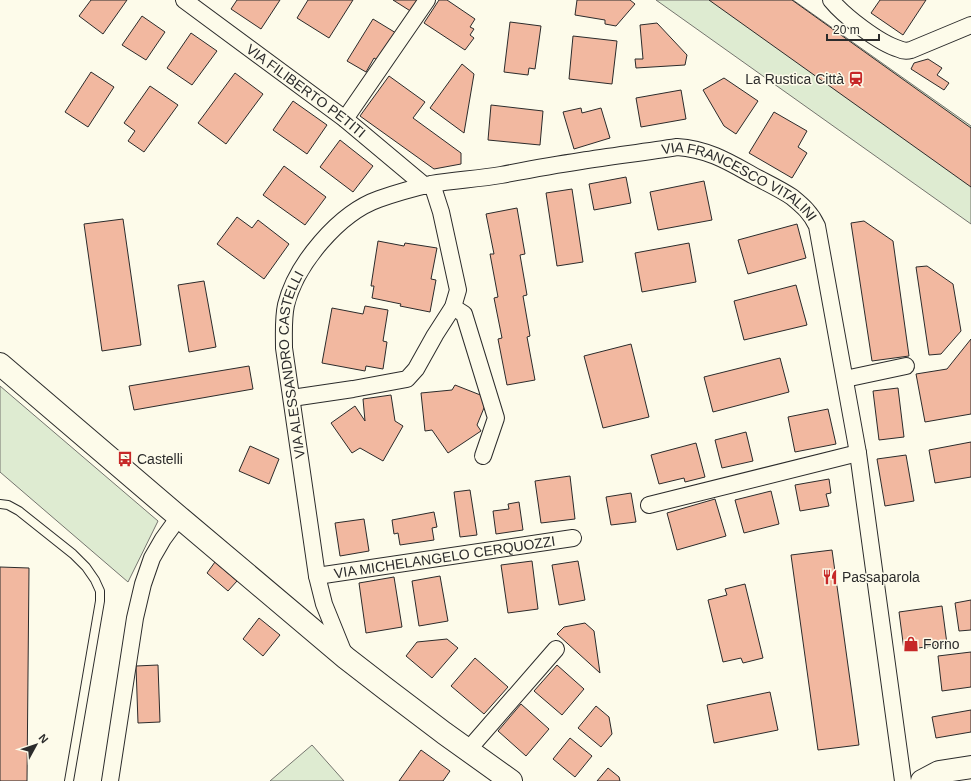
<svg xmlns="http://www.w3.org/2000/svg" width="971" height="781" font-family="Helvetica,sans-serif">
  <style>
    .green { fill: #deebd1; stroke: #74746e }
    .building { fill: #f2b8a0; stroke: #2b2b2b }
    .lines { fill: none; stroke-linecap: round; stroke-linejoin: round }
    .lane-casing { stroke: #2b2b2b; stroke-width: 10 }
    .street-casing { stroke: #2b2b2b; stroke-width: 18 }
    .secondary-casing { stroke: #2b2b2b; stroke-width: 24 }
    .lane { stroke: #fdfbea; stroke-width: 8 }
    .street { stroke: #fdfbea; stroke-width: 16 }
    .secondary { stroke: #fdfbea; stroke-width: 22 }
    .labels { text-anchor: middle; stroke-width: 3; stroke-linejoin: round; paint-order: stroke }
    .poi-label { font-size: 14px; fill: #2b2b2b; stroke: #fdfbea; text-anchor: start }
    .street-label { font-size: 14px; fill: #2b2b2b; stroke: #fdfbea }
  </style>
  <rect width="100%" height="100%" fill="#fdfbea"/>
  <path class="green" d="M656 0H793L971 126V224Z
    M0 386 158 521 128 582 0 472Z
    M312 745 344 781H270Z"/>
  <path class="building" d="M91 0H127L103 34 79 16Z
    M237 0H280L261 29 231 9Z
    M308 0H353L329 38 297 18Z
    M393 0H420L412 12Z
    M439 0H447L475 19 470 27 474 29 470 35 474 38 465 50 424 23Z
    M577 0H630L635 4 616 26 605 24V20L575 15Z
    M709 0H792L971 128V187Z
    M880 0H926L903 35 871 13Z
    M142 16 165 32 146 60 122 45Z
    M373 19 396 33 379 61 374 58 366 72 347 61Z
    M510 22 541 26 535 69 529 68 528 75 504 72Z
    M657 23 687 55 685 65 636 68 635 59H643L640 25Z
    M191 33 217 51 192 85 167 68Z
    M573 36 617 41 612 84 569 79Z
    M928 59 942 68 937 75 949 83 944 90 911 69 914 63Z
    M462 64 474 74 464 133 430 108Z
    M91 72 114 87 88 127 65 112Z
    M235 73 263 94 226 144 198 123Z
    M389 76 425 102 413 118 461 153V164L434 169 360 116Z
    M724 78 758 101 736 134 724 126 703 90Z
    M150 86 178 105 144 152 128 141 135 131 124 123Z
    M681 90 686 119 641 127 636 98Z
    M293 101 327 125 307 154 273 130Z
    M491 105 543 111 540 145 488 140Z
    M581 108 582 113 601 108 610 138 574 149 563 112Z
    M774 112 807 131 798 147 807 153 792 178 749 153Z
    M340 140 373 166 353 192 320 167Z
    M284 166 326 197 305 225 263 195Z
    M626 177 631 203 594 210 589 184Z
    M704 181 712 220 658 230 650 192Z
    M572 189 583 262 557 266 546 193Z
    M517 208 525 254 520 255 527 295 523 296 530 336 527 337 535 380 507 385 498 339 502 338 494 298 498 297 490 254H494L486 214Z
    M237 217 252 228 258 220 289 244 264 279 217 244Z
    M123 219 141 345 102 351 84 224Z
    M864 221 893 241 909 356 872 361 851 223Z
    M797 224 806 258 748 274 738 240Z
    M378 241 404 246 405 243 437 248 431 279 436 280 430 312 400 306 401 304 372 298 374 286H371Z
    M689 243 696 282 642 292 635 253Z
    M927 266 953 284 961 331 941 354 929 355 916 267Z
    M204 281 216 347 189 352 178 285Z
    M796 285 807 325 744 340 734 301Z
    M365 306 388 310 383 341 387 342 383 369 366 366 365 371 322 363 332 308 363 314Z
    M971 339V414L925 422 916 374 947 369Z
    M631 344 649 417 603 428 584 356Z
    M780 358 789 392 713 412 704 377Z
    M249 366 253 389 134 410 129 386Z
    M455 385 488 398 477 425 481 431 448 453 432 430 425 431 421 393 452 390Z
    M898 388 904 437 879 440 873 391Z
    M391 395 395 421 403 426 383 461 360 448 352 453 331 423 355 406 365 421 363 399Z
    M828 409 836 444 795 452 788 417Z
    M746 432 753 461 722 468 715 440Z
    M971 442V477L935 483 929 450Z
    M696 443 705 477 685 482 684 478 659 484 651 455Z
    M250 446 279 459 269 484 239 471Z
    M906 455 914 501 885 506 877 459Z
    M570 476 575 519 541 523 535 481Z
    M829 479 831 493 826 494 829 506 800 511 795 485Z
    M470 490 477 535 460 537 454 492Z
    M771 491 779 524 744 533 735 500Z
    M631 493 636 522 611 525 606 497Z
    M715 499 726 536 677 550 667 513Z
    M519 502 523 530 496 534 493 511 509 509 508 504Z
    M434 512 437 527 432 528 434 540 400 545 398 533 394 534 392 520Z
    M364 519 369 551 340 556 335 523Z
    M832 550 859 745 818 750 791 555Z
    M532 561 538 609 508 613 501 565Z
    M578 561 585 600 559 605 552 565Z
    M215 562 237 581 228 591 207 573Z
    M0 567 29 568 27 781H0Z
    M440 576 448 621 419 626 412 581Z
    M394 577 402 627 366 633 359 583Z
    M745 584 763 658 743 663 741 658 723 662 708 600 727 595 725 589Z
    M971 600V630L959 631 955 603Z
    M942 606 947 644 904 650 899 612Z
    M259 618 280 635 263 656 243 639Z
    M585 623 594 631 600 673 557 634 564 627Z
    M447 639 458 648 432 678 406 656 417 642Z
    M971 652V687L942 691 938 656Z
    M475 658 508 687 484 714 451 686Z
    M158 665 160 722 138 723 136 666Z
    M557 665 584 689 562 715 534 691Z
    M770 692 778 730 714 743 707 705Z
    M521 704 549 729 526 756 498 731Z
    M596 706 609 717 612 734 601 747 578 728Z
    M971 710V732L936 738 932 717Z
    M570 738 592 756 575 777 553 759Z
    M421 750 450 771 443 781H399Z
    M608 768 619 777 620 781H597Z"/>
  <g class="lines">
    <defs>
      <path id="lane" d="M0 504 8 505 19 511 73 554 86 567 95 580 100 591V601L69 781"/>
      <g id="street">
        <path id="s1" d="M184 0 345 119 425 186"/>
        <path d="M831 0C844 16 879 43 899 49 903 51 907 51 911 50L971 25"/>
        <path d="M345 119 427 0"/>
        <path d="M453 307 464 314 496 418 483 456"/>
        <path d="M845 379 906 366"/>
        <path d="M292 398 353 389 407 379 416 369 435 335 453 307 458 290 441 212 432 184"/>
        <path d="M649 505 858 453"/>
        <path id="s2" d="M317 576 573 538"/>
        <path id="s3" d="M345 656 324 604 317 576 284 348C284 334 283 319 286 305 296 264 339 213 379 199 396 193 414 188 431 184 454 180 478 179 501 175 527 170 554 165 581 161 613 156 645 152 677 147 708 149 729 162 754 176 767 183 780 189 792 197 803 206 811 213 817 226L858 453 903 781"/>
        <path d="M468 750 556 649"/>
        <path d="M110 781 135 618 143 584 152 558 163 539 179 517"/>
      </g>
      <path id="secondary" d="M0 364 179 517 346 658 386 689 444 733 511 781
        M922 781 939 772 971 767"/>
    </defs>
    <use href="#lane" class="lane-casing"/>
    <use href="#street" class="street-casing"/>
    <use href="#secondary" class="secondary-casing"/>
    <use href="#lane" class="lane"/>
    <use href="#street" class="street"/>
    <use href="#secondary" class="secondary"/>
  </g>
  <defs>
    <symbol id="station-bare" viewBox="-9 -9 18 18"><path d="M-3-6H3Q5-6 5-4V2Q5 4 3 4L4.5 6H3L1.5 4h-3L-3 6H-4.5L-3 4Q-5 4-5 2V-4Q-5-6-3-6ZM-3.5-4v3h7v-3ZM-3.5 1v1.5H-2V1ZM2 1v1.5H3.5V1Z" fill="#c62828" stroke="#fdfbea" stroke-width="2.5" paint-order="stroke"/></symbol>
    <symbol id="bus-bare" viewBox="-9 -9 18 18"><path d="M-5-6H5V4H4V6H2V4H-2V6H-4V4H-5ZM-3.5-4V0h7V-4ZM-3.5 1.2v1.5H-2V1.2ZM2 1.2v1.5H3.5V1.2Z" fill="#c62828" stroke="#fdfbea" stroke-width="2.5" paint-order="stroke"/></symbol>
    <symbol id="restaurant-bare" viewBox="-9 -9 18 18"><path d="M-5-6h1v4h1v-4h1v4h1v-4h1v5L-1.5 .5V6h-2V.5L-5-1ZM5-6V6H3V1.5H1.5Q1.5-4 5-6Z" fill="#c62828" stroke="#fdfbea" stroke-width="2.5" paint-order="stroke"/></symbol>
    <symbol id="shop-bare" viewBox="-9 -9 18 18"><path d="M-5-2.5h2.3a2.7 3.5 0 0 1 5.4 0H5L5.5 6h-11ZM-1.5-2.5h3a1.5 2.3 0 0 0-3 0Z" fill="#c62828" stroke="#fdfbea" stroke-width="2.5" paint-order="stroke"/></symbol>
  </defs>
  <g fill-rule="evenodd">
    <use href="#station-bare" x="845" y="68" width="22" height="22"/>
    <use href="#bus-bare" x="114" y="448" width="22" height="22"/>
    <use href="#restaurant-bare" x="819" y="566" width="22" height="22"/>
    <use href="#shop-bare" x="900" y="633" width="22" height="22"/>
  </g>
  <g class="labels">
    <g class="poi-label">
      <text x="844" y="84" text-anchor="end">La Rustica Città</text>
      <text x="137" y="464">Castelli</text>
      <text x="842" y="582">Passaparola</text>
      <text x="923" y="649">Forno</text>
    </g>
    <g class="street-label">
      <text dy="5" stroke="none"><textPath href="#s1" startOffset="152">VIA FILIBERTO PETITI</textPath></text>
      <text dy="5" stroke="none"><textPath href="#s3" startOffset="878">VIA FRANCESCO VITALINI</textPath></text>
      <text dy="5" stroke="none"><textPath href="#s3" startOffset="299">VIA ALESSANDRO CASTELLI</textPath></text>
      <text dy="5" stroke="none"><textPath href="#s2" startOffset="129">VIA MICHELANGELO CERQUOZZI</textPath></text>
    </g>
  </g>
  <g transform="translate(36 745) rotate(50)" stroke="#fdfbea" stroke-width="3" paint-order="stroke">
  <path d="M0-3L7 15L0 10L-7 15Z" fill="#2b2b2b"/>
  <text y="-6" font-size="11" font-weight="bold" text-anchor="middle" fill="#2b2b2b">N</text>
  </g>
  <path d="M827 34v6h52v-6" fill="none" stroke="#2b2b2b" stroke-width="2"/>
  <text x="833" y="34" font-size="12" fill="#2b2b2b" stroke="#fdfbea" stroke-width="3" paint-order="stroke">20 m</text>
</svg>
